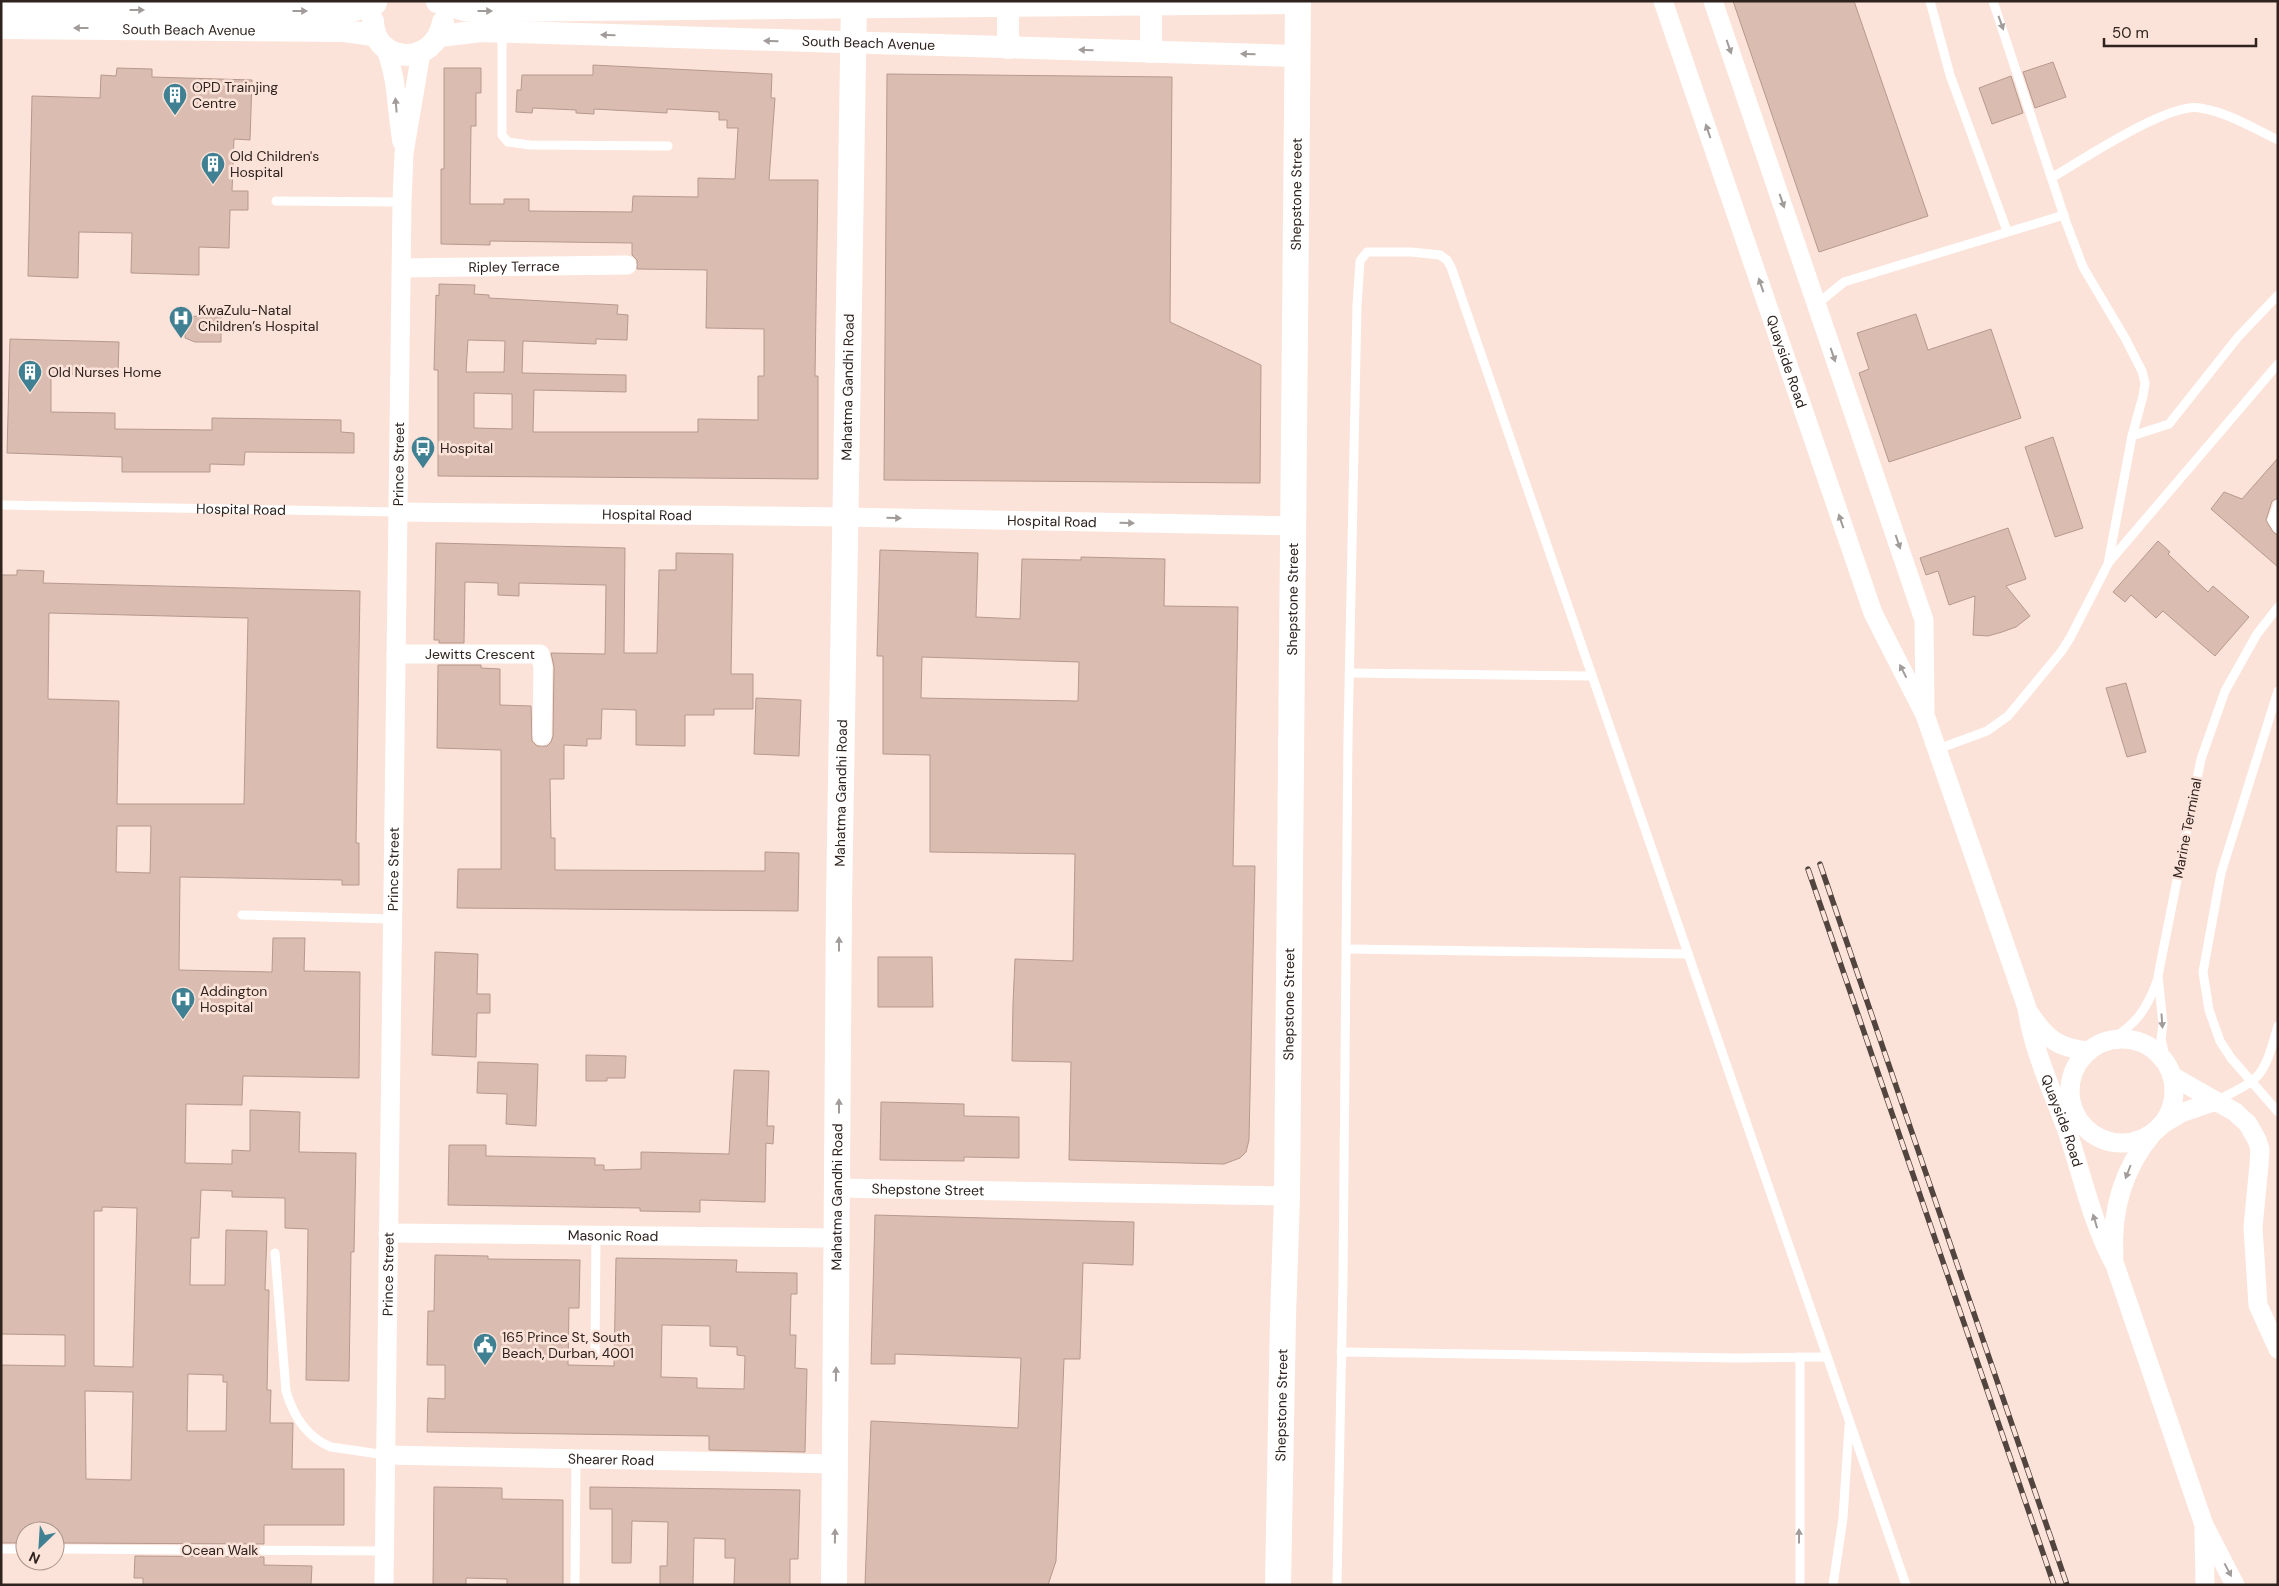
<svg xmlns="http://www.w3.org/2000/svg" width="2279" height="1586" font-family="'DM Sans',sans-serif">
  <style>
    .building { fill: #dabdb0; stroke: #b6998d; fill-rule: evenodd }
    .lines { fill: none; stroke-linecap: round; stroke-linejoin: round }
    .service { stroke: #fff; stroke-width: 9 }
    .minor { stroke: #fff; stroke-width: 19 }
    .tertiary { stroke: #fff; stroke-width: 22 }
    .secondary { stroke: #fff; stroke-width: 26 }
    .rail-casing { stroke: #52453f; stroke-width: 5.5 }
    .rail { stroke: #fce3d9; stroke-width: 4; stroke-dasharray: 11; stroke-linecap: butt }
    .oneway { fill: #a19c9a }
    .labels { text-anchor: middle; stroke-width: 5; stroke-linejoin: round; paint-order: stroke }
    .street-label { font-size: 14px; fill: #2e231e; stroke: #fce3d9 }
    .poi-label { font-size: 14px; fill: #2e231e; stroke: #fce3d9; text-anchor: start }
  </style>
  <rect width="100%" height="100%" fill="#fce3d9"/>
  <path class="building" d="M1733 1H1854L1928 216 1819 252Z
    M2053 62 2066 97 2035 108 2023 72Z
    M593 65 772 74 771 98H775L769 180H818L815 376H818V479L438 476V370H434L436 295 439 296V284L475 285 474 294 489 295V298L618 305 617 314 628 315 627 340 596 339V344L523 341 522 373 626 375V392L534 390 533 432H698V419L758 420V376H764V329L706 328 707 270 637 269V260L632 255V243L490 241V245L441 244V169H444V68H481V93H476V126H471L470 204H504V199H529V211L632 212 633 196 698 197V178L735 179 738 128H727V120H719V112L667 109V113L594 109V114L576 113V110L533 108 532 113 516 112 517 90H521L522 75H593ZM468 340 505 341 504 372H466ZM474 393 512 394V429L474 428Z
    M117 68 152 69V77L252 80 250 140 234 139 232 191H248V210H230L229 248 199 247V275L131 273 132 233 79 232 78 278 28 276 32 96 100 98 101 75 116 76Z
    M887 74 1172 77 1170 322 1261 365 1260 483 884 480Z
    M2011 76 2023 113 1992 124 1979 88Z
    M1916 314 1928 350 1991 329 2021 418 1889 462 1859 373 1869 369 1857 333Z
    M186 316 221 317V342H195L185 338Z
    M10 339 119 342 118 375 51 374V412L115 413V429L212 430V418L341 420V432L354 433V453L245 452 244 465 210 464V472H122V457L7 453Z
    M2053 437 2083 528 2055 537 2025 447Z
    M2278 458V498L2272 501 2266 520 2273 532 2278 535V567L2211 509 2224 492 2242 499Z
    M2008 528 2026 579 2006 586 2030 616 2016 627 2002 632 1988 636 1973 635 1975 596 1949 605 1938 571 1926 575 1920 558Z
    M2158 541 2170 552 2168 554 2208 592 2213 586 2249 617 2215 656 2163 611 2156 618 2131 595 2125 602 2113 592Z
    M436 543 625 548 624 653H657L659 570H676V553L733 554 731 674H753V709H714V715H685V746L636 745V710L602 709 601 739H587V746L564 745V779H550L551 838H555V870L765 871V852L799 853 798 911 457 908 458 869H501V750L437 748 438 665H481V668L500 669V705L531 706 532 741 537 746H547L551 742 553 736 554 667 551 653 605 654 606 585 519 583V596L498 595V583L465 582 464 643H439V640H434Z
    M880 550 978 553 976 617 1020 619 1022 559 1081 560V557L1165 559 1164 606 1238 607 1233 866H1255L1249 1140 1246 1152 1240 1158 1224 1164 1069 1160 1071 1062 1012 1061 1013 1003 1015 959 1073 961 1075 854 930 852V755L883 754V656H877ZM922 657 1079 662 1078 701 921 698Z
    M17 570 44 571 43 583 360 591 356 843H359V885H342V880L180 877 179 970 272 972 273 938H305L304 971 360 972 359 1078 243 1076 242 1105 186 1104 185 1163 232 1164V1150L250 1151V1110L300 1112 299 1152 356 1153 354 1252H351L349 1381 306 1380 308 1229 285 1228V1198L232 1197V1191L201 1190 199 1238H191L190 1285H225L226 1230 267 1231 265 1290H269L267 1390H271L270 1423H293L292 1469H344V1525H264V1544L55 1543V1531H25V1543H1V1365L65 1366V1335L1 1334V575H17ZM49 613 248 618 244 804H117L119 701 48 699ZM117 826H151L150 873 116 872ZM102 1207 137 1208 133 1367 94 1366V1211H102ZM188 1374 223 1375V1382H227L226 1431H187ZM85 1391 133 1392 131 1480 86 1479Z
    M2126 683 2146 752 2127 757 2106 688Z
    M756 698 801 700 799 756 754 754Z
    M435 952 478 954 477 994H490V1013H477L476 1057 432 1055Z
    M878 957H932L933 1007H878Z
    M586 1055 626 1056 625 1078H607V1081H586Z
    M478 1062 538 1064 536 1126 506 1124 507 1094 477 1093Z
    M734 1070 769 1071 767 1126H774L773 1144 766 1143 765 1202 700 1200V1212L640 1211V1208L448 1205 449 1145H486V1156L595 1158V1165H604V1170L641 1169V1152L729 1154Z
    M881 1102 964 1104V1116L1019 1117V1158L964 1157V1161L880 1160Z
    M875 1215 1134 1222 1133 1265 1083 1263 1080 1359H1064L1056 1561 1048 1585H865L871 1421 1018 1428 1021 1358 895 1354V1364H871Z
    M435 1255 488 1256V1259L580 1260 579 1308H569L568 1365 614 1366 616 1258 737 1260 736 1272 797 1273V1294H791L790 1335H796L795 1368 807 1369 805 1452 709 1450V1436L427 1432 428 1398 445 1399V1365H427L428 1311H434ZM662 1325 710 1326V1346L737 1347V1355L745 1356 744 1389 697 1388V1378L661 1377Z
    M434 1487 502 1488V1499L563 1500V1585H507V1579L466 1578V1585H433Z
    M590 1487 800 1490 798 1559H790V1585H734L735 1558H725V1539L694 1538 693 1585H660V1566H667L668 1522 632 1521 631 1563H612V1509H590Z
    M135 1556 264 1557V1565L312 1566 311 1585H143V1578H134Z"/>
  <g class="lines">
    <g class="service">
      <path d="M1930 1 1950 75 2007 231"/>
      <path d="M502 32V135L508 142 530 145 668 146"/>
      <path d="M2053 177C2082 160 2169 102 2200 108 2227 112 2253 128 2278 140"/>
      <path d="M276 201 402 202"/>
      <path d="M1816 305 1844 282 2064 215"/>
      <path d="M2132 436 2169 424 2238 337 2278 295"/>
      <path d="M2278 504 2272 520 2278 529"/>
      <path id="s1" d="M1 505 398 512"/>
      <path d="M2109 562 2278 364"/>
      <path d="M1349 673 1592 676"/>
      <path d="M2278 691 2221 873 2203 972 2209 1010 2220 1041 2231 1058 2278 1112"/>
      <path d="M1938 749 1987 731 2008 716 2061 652 2070 638 2108 564 2132 436 2143 396 2145 383 2142 371 2125 338 2083 267 2066 222 1993 1"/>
      <path d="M242 915 393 919"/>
      <path d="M1347 949 1688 954"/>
      <path d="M2111 1040C2137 1023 2147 1009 2157 981"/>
      <path d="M2167 1065 2161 1039 2163 1024 2158 976 2201 759 2225 691 2257 634 2278 607"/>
      <path d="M2216 1101C2264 1077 2263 1077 2278 1026"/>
      <path d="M275 1253 286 1391C293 1415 306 1437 331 1447L386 1455"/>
      <path d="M1341 1352 1737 1358 1826 1357"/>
      <path d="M595 1355 596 1236"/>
      <path d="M1800 1357V1585"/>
      <path d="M1 1549H25"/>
      <path d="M55 1549 385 1551"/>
      <path d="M575 1585 576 1459"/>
      <path d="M1337 1585 1343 1280 1348 737 1357 305 1360 261 1367 252H1411L1440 255 1447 260 1451 267 1906 1585"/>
      <path d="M1833 1585 1843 1518 1849 1426"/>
    </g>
    <g class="minor">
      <path id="s2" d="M1663 1 1873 613 1925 715 2027 1008C2033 1052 2054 1094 2069 1136 2083 1179 2093 1225 2115 1265L2204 1525 2235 1585"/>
      <path d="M1713 1 1924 620 1925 711"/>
      <path d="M384 46C398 76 396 110 402 142"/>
      <path id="s3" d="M402 268 627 265"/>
      <path id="s4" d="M398 512 845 517 1292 526"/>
      <path id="s5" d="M396 654H540L543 667 542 736"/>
      <path d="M2030 1014C2047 1039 2058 1048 2088 1051"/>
      <circle cx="2122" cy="1091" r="52"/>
      <path d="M2172 1076 2235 1112 2248 1124 2257 1140 2260 1149 2259 1165 2253 1227 2258 1305 2278 1349"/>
      <path d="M2161 1125 2181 1113 2216 1101"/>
      <path id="s6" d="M838 1188 1287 1196"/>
      <path id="s7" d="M388 1233 837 1238"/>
      <path d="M2114 1257C2111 1211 2123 1169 2152 1134"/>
      <path id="s8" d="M386 1455 836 1464"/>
      <path d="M2204 1529 2205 1585"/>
      <path id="s9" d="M384 1585 402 202 404 153 421 53"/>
    </g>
    <g class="tertiary">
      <path d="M437 2 464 10 479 11 1298 3"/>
      <path d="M1151 5V52"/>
      <path d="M1 9 344 11 355 10 376 3"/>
      <path d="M373 21C374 65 435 67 443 22"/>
      <path id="s10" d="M1 28 344 31 374 35"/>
      <path id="s11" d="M440 36 481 31 1297 56"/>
      <path d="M1008 48V6"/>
    </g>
    <g class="secondary">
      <path id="s12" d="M834 1585 839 902 854 1"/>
      <path id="s13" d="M1278 1585 1283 1318 1287 1196 1298 1"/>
    </g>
    <defs>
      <path id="rail" d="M1820 864 2067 1585
        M1808 869 2054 1585"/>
    </defs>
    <use href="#rail" class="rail-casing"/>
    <use href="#rail" class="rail"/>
  </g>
  <defs><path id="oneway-solid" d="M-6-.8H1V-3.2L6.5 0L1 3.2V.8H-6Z" transform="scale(1.25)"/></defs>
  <g class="oneway">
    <use href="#oneway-solid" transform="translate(137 10)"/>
    <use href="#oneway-solid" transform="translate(300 11)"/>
    <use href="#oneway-solid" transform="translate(485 11)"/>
    <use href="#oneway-solid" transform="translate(2001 23) rotate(70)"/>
    <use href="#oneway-solid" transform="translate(81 28) rotate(-180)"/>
    <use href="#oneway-solid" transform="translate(608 35) rotate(-178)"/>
    <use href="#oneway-solid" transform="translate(771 41) rotate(-178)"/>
    <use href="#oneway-solid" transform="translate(1729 47) rotate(71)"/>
    <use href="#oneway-solid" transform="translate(1086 50) rotate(-178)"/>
    <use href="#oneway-solid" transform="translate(1248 54) rotate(-178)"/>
    <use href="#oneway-solid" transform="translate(396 105) rotate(-95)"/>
    <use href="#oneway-solid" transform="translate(1708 131) rotate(-109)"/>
    <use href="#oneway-solid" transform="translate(1782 201) rotate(71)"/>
    <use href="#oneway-solid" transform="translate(1761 285) rotate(-109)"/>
    <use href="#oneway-solid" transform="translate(1833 355) rotate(71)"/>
    <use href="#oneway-solid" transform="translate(894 518) rotate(1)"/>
    <use href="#oneway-solid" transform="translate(1841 521) rotate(-109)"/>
    <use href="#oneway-solid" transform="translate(1127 523) rotate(1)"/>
    <use href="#oneway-solid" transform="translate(1898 542) rotate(71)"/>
    <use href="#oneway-solid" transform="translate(1903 671) rotate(-117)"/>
    <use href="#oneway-solid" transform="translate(839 944) rotate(-90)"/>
    <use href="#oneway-solid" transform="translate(2162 1021) rotate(86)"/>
    <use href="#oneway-solid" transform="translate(839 1106) rotate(-90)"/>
    <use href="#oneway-solid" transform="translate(2128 1172) rotate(111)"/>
    <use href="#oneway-solid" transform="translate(2095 1221) rotate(-107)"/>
    <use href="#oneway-solid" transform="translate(836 1374) rotate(-89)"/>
    <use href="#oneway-solid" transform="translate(835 1536) rotate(-89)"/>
    <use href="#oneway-solid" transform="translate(1799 1536) rotate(-90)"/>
    <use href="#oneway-solid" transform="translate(2228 1570) rotate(62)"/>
  </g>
  <defs>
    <symbol id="building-pin" viewBox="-11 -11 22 30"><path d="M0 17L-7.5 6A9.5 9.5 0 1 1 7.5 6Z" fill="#408093" stroke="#fce3d9"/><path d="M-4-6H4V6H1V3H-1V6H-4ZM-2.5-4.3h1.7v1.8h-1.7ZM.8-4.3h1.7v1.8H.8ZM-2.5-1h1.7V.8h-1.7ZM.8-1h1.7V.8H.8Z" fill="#fff"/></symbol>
    <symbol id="hospital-pin" viewBox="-11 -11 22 30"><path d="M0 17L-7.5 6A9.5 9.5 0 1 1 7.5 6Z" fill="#408093" stroke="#fce3d9"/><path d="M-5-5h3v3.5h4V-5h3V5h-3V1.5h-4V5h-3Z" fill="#fff"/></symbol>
    <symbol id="bus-pin" viewBox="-11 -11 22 30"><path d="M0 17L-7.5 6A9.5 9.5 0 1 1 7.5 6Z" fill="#408093" stroke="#fce3d9"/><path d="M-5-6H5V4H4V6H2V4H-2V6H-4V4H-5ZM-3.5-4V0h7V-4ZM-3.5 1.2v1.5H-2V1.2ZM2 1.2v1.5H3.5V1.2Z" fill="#fff"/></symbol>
    <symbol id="civic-pin" viewBox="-11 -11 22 30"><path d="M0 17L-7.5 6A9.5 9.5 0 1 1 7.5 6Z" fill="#408093" stroke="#fce3d9"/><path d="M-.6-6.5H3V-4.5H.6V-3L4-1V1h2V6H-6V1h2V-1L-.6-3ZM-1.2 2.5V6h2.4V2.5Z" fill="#fff"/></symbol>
  </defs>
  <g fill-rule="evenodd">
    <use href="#building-pin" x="161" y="81" width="28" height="38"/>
    <use href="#building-pin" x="199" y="150" width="28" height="38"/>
    <use href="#hospital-pin" x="167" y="304" width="28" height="38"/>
    <use href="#building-pin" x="16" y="358" width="28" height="38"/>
    <use href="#bus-pin" x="409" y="434" width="28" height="38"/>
    <use href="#hospital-pin" x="169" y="985" width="28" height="38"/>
    <use href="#civic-pin" x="471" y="1331" width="28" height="38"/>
  </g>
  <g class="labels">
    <g class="street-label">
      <text dy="5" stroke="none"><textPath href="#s10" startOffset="188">South Beach Avenue</textPath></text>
      <text dy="5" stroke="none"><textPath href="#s11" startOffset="429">South Beach Avenue</textPath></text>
      <text dy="5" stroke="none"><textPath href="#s13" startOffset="1391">Shepstone Street</textPath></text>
      <text dy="5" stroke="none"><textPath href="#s3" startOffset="112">Ripley Terrace</textPath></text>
      <text dy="5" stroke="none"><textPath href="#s2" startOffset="381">Quayside Road</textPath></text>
      <text dy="5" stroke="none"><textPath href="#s12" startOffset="1198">Mahatma Gandhi Road</textPath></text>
      <text dy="5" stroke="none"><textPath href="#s9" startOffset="1121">Prince Street</textPath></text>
      <text dy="5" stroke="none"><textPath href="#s1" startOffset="240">Hospital Road</textPath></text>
      <text dy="5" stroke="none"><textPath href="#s4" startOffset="249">Hospital Road</textPath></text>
      <text dy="5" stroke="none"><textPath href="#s4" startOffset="654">Hospital Road</textPath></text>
      <text dy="5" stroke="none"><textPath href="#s13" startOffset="986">Shepstone Street</textPath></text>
      <text dy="5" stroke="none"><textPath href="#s5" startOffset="84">Jewitts Crescent</textPath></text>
      <text dy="5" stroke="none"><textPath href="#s12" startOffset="792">Mahatma Gandhi Road</textPath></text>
      <text transform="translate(2187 828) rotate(-79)" y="5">Marine Terminal</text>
      <text dy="5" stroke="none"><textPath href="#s9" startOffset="716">Prince Street</textPath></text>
      <text dy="5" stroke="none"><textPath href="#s13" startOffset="581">Shepstone Street</textPath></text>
      <text dy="5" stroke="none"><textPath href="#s2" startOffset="1190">Quayside Road</textPath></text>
      <text dy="5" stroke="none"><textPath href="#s6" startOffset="90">Shepstone Street</textPath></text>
      <text dy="5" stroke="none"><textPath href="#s12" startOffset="388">Mahatma Gandhi Road</textPath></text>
      <text dy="5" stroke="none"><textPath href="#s7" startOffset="225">Masonic Road</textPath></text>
      <text dy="5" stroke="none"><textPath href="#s9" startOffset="311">Prince Street</textPath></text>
      <text dy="5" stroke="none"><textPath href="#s13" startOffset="180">Shepstone Street</textPath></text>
      <text dy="5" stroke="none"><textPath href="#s8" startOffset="225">Shearer Road</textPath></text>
      <text x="220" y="1555">Ocean Walk</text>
    </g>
    <g class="poi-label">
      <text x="192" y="92">OPD Trainjing<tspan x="192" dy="16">Centre</tspan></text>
      <text x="230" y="161">Old Children's<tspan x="230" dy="16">Hospital</tspan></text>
      <text x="198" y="315">KwaZulu-Natal<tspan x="198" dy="16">Children’s Hospital</tspan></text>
      <text x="48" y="377">Old Nurses Home</text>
      <text x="440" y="453">Hospital</text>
      <text x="200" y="996">Addington<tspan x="200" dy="16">Hospital</tspan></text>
      <text x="502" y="1342">165 Prince St, South<tspan x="502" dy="16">Beach, Durban, 4001</tspan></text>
    </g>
  </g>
  <rect width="2279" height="1586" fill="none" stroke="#2e231e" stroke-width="5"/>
  <g transform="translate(40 1546) rotate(205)"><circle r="24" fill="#fce3d9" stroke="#aa968e"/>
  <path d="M0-4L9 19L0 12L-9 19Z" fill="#408093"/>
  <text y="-8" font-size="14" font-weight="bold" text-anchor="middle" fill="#2e231e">N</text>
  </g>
  <path d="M2104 38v8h152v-8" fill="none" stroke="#2e231e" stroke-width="2.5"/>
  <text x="2112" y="38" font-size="15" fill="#2e231e" stroke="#fce3d9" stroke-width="4" paint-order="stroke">50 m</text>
</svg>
